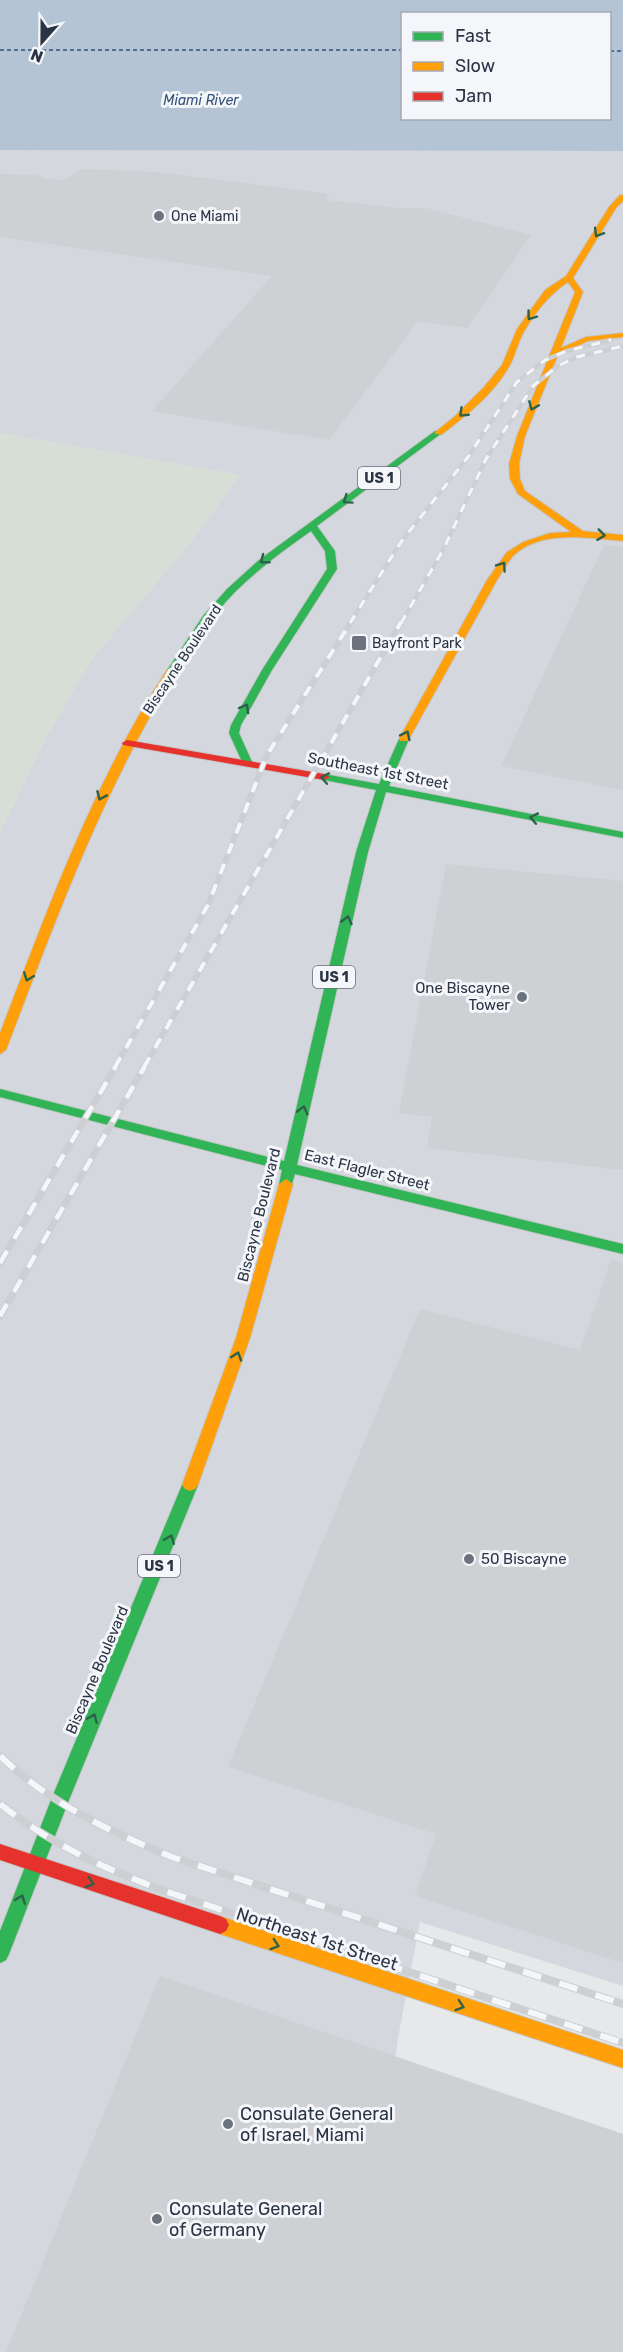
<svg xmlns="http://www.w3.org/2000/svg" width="623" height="2352" font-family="Rubik,sans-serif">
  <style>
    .built { fill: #d4d7dd }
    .green { fill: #d6ded6 }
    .water { fill: #b4c4d5; fill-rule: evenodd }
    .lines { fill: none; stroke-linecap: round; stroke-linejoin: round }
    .ferry { stroke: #34527a; stroke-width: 1.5; stroke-dasharray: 4 3; stroke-linecap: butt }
    .building { fill: #ced0d3 }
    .fast-casing { stroke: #c4c6c8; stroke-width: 2 }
    .slow-casing { stroke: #c4c6c8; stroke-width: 2 }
    .jam-casing { stroke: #c4c6c8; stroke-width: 2 }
    .fast { fill: #30b455; fill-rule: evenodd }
    .slow { fill: #ff9f0a; fill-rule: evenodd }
    .jam { fill: #e5322d; fill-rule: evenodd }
    .rail-far3-casing { stroke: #cecfd2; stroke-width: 4.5 }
    .rail-far2-casing { stroke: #cecfd2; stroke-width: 6 }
    .rail-far1-casing { stroke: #cecfd2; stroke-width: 7 }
    .rail-casing { stroke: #cecfd2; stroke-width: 8 }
    .rail-far3 { stroke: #f4f6f9; stroke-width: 3; stroke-dasharray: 9; stroke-linecap: butt }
    .rail-far2 { stroke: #f4f6f9; stroke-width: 4; stroke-dasharray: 11; stroke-linecap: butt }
    .rail-far1 { stroke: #f4f6f9; stroke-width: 4.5; stroke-dasharray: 14; stroke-linecap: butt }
    .rail { stroke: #f4f6f9; stroke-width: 6; stroke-dasharray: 19; stroke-linecap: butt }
    .oneway { stroke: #2d614b }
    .poi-dot { fill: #6c737f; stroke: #f4f6f9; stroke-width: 2 }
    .labels { text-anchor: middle; stroke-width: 6; stroke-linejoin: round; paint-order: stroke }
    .far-water-label { font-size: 14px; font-style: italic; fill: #34527a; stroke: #f4f6f9 }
    .far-poi-label { font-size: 14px; fill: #2b3445; stroke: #f4f6f9; text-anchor: start }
    .shield { fill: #f4f6f9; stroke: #676e7b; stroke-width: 1.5 }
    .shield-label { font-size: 14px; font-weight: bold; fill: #2b3445 }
    .far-street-label { font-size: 14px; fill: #2b3445; stroke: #f4f6f9 }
    .street-label { font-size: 15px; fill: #2b3445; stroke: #f4f6f9 }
    .poi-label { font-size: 15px; fill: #2b3445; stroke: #f4f6f9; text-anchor: end }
    .near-street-label { font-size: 18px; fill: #2b3445; stroke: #f4f6f9 }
    .near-poi-label { font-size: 18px; fill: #2b3445; stroke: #f4f6f9; text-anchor: start }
  </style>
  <rect width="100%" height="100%" fill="#e6e8ea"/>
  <path class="built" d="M0 150 623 151V1986L420 1922 399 2033 351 2352H0V833L45 739 92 659 193 539 240 475 0 433Z"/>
  <path class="green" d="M0 433 240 475 193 539 92 659 45 739 0 833Z"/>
  <path class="water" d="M0 0H623V151L0 150ZM402 14H610V118H402Z"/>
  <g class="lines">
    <path class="ferry" d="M0 50H402
      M610 51H623"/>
  </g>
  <path class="building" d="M84 169 157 172 330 194 325 200 399 208H426L531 235 467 328 418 321 329 440 152 411 272 276 0 237V174L36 175 47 179 63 180Z
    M604 545 623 547V790L501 766Z
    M446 864 623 881V1170L427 1148 432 1117 399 1113Z
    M611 1260 623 1263V1963L415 1896 436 1834 228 1767 420 1309 580 1350Z
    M160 1976 623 2134V2352H6Z"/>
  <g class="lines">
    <defs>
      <path id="fast" d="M435 431 442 433 317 526 335 551 337 569 272 670 241 725 239 733 252 762 247 765 243 764 229 733 231 725 262 670 327 569 325 551 311 531C284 550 258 569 235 592 211 616 194 646 175 674L171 675 166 672 203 616 227 589 259 560Z
        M404 736 409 739 389 786 623 832V838L386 792 368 852 297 1165 623 1244V1254L295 1174 291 1187 286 1189 279 1184 282 1170 0 1097V1089L284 1161 356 852 376 790 324 780 318 777 324 774 379 784 399 739Z
        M190 1479 195 1481 198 1485 69 1800 9 1954 6 1960 0 1963V1931L51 1800 182 1485 185 1481Z"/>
      <path id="slow" d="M620 195H623V201L616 208 573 278 583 292 561 348 586 337 623 333V337L588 341 558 355 525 436 519 464 520 479 525 491 583 531 623 535V541C589 538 541 529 513 556 507 563 502 573 497 580L409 739 408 741H400L399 739 487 580 507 552 523 542 550 533 571 532 518 494 510 479 509 464 517 436 575 292 568 282C550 294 536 311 525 330 518 341 516 354 510 365 495 393 466 416 441 435L434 433 454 417 484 387 502 365 517 329 545 290 566 276 609 207Z
        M171 669 176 672C102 792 56 919 6 1050L0 1054V1033C48 909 93 782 167 670Z
        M286 1179 293 1184 250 1338 198 1485 195 1489 190 1491 185 1489 182 1485 236 1338 279 1184Z
        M220 1916 623 2050V2068L220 1934 214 1931 211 1925 214 1919Z"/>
      <path id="jam" d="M127 740 324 774 330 777 324 780 123 745 122 743Z
        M0 1844 220 1916 226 1919 229 1925 226 1931 220 1934 0 1860Z"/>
    </defs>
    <use href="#fast" class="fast-casing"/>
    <use href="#slow" class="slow-casing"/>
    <use href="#jam" class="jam-casing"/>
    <use href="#fast" class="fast"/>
    <use href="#slow" class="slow"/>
    <use href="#jam" class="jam"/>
    <defs>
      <path id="rail-far3" d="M350 623 401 542 468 457 517 382 545 360 567 351 611 340
        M401 623 443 550 486 459 533 386 558 366 577 357 623 346"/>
      <path id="rail-far2" d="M115 1067 208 905 267 755 351 622
        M144 1067 401 622"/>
      <path id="rail-far1" d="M0 1263 116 1066
        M0 1316 145 1066"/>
      <path id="rail" d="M0 1756C50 1803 108 1831 172 1857L623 2004
        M0 1804C53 1845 97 1865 159 1889L623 2043"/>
    </defs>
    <use href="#rail-far3" class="rail-far3-casing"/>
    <use href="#rail-far2" class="rail-far2-casing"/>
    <use href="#rail-far1" class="rail-far1-casing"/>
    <use href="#rail" class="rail-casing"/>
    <use href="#rail-far3" class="rail-far3"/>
    <use href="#rail-far2" class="rail-far2"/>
    <use href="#rail-far1" class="rail-far1"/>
    <use href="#rail" class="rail"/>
  </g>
  <defs><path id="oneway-chevron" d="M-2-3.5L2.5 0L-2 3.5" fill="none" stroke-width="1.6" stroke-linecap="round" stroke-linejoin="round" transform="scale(1.5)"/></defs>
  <g class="oneway">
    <use href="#oneway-chevron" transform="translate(598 233) rotate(121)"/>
    <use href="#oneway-chevron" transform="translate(531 316) rotate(126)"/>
    <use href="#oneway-chevron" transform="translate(533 406) rotate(113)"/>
    <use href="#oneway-chevron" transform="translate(463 413) rotate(136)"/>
    <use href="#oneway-chevron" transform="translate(347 500) rotate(145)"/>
    <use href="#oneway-chevron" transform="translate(601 535) rotate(7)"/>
    <use href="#oneway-chevron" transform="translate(264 560) rotate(142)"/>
    <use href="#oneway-chevron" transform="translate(502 566) rotate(-55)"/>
    <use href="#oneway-chevron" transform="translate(245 708) rotate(-61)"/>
    <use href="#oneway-chevron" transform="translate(406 735) rotate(-64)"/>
    <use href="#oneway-chevron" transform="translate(325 778) rotate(-169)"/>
    <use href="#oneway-chevron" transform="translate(101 796) rotate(114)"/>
    <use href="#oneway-chevron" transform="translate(534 818) rotate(-169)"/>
    <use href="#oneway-chevron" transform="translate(347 920) rotate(-77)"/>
    <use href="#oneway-chevron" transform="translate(28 977) rotate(111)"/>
    <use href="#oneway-chevron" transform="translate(303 1110) rotate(-76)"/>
    <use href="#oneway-chevron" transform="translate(237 1356) rotate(-72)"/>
    <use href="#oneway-chevron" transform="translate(170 1539) rotate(-68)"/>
    <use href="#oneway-chevron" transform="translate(93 1718) rotate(-67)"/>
    <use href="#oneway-chevron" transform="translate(90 1883) rotate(18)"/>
    <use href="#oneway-chevron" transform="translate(21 1899) rotate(-69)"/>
    <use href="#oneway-chevron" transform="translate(275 1945) rotate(18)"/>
    <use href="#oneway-chevron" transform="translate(460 2006) rotate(18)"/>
  </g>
  <g class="poi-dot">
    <circle cx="159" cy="216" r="6"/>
    <rect x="351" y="635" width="16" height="16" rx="3"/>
    <circle cx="522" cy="997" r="6"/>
    <circle cx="469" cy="1559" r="6"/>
    <circle cx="228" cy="2124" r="6"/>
    <circle cx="157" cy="2219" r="6"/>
  </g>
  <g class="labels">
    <g class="far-water-label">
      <text x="201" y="105">Miami River</text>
    </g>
    <g class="far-poi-label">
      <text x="171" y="221">One Miami</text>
      <text x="372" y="648">Bayfront Park</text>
    </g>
    <g class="shield">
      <rect x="358" y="467" width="42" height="22" rx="4.5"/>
      <rect x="313" y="966" width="42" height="22" rx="4.5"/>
      <rect x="138" y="1555" width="42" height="22" rx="4.5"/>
    </g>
    <g class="shield-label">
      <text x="379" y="483">US 1</text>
      <text x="334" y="982">US 1</text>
      <text x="159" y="1571">US 1</text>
    </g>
    <g class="far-street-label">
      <text transform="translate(182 659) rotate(-56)" y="5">Biscayne Boulevard</text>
    </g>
    <g class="street-label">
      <text transform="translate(378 771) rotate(11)" y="5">Southeast 1st Street</text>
      <text transform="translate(367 1170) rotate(14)" y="5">East Flagler Street</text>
      <text transform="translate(259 1215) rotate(-76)" y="5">Biscayne Boulevard</text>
      <text transform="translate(97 1670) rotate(-67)" y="5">Biscayne Boulevard</text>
    </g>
    <g class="poi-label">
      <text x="510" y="993">One Biscayne<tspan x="510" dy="17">Tower</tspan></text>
      <text x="481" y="1564" text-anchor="start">50 Biscayne</text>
    </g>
    <g class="near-street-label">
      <text transform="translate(317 1939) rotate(18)" y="6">Northeast 1st Street</text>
    </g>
    <g class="near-poi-label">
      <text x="240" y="2120">Consulate General<tspan x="240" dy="21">of Israel, Miami</tspan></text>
      <text x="169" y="2215">Consulate General<tspan x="169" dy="21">of Germany</tspan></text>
    </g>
  </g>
  <rect x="401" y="12" width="210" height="108" fill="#f4f6f9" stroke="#a4a8b1" stroke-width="1.5"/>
  <rect x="413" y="32" width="30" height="9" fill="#30b455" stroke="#a4a8b1" stroke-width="1.5"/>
  <text x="455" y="42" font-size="18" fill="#2b3445">Fast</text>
  <rect x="413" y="62" width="30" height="9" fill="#ff9f0a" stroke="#a4a8b1" stroke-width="1.5"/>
  <text x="455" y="72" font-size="18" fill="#2b3445">Slow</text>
  <rect x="413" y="92" width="30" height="9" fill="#e5322d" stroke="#a4a8b1" stroke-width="1.5"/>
  <text x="455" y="102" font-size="18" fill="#2b3445">Jam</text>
  <g transform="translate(42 42) rotate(201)" stroke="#f4f6f9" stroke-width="4.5" paint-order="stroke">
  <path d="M0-4.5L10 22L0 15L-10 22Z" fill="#2b3445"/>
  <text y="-9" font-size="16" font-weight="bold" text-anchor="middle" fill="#2b3445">N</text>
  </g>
</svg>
